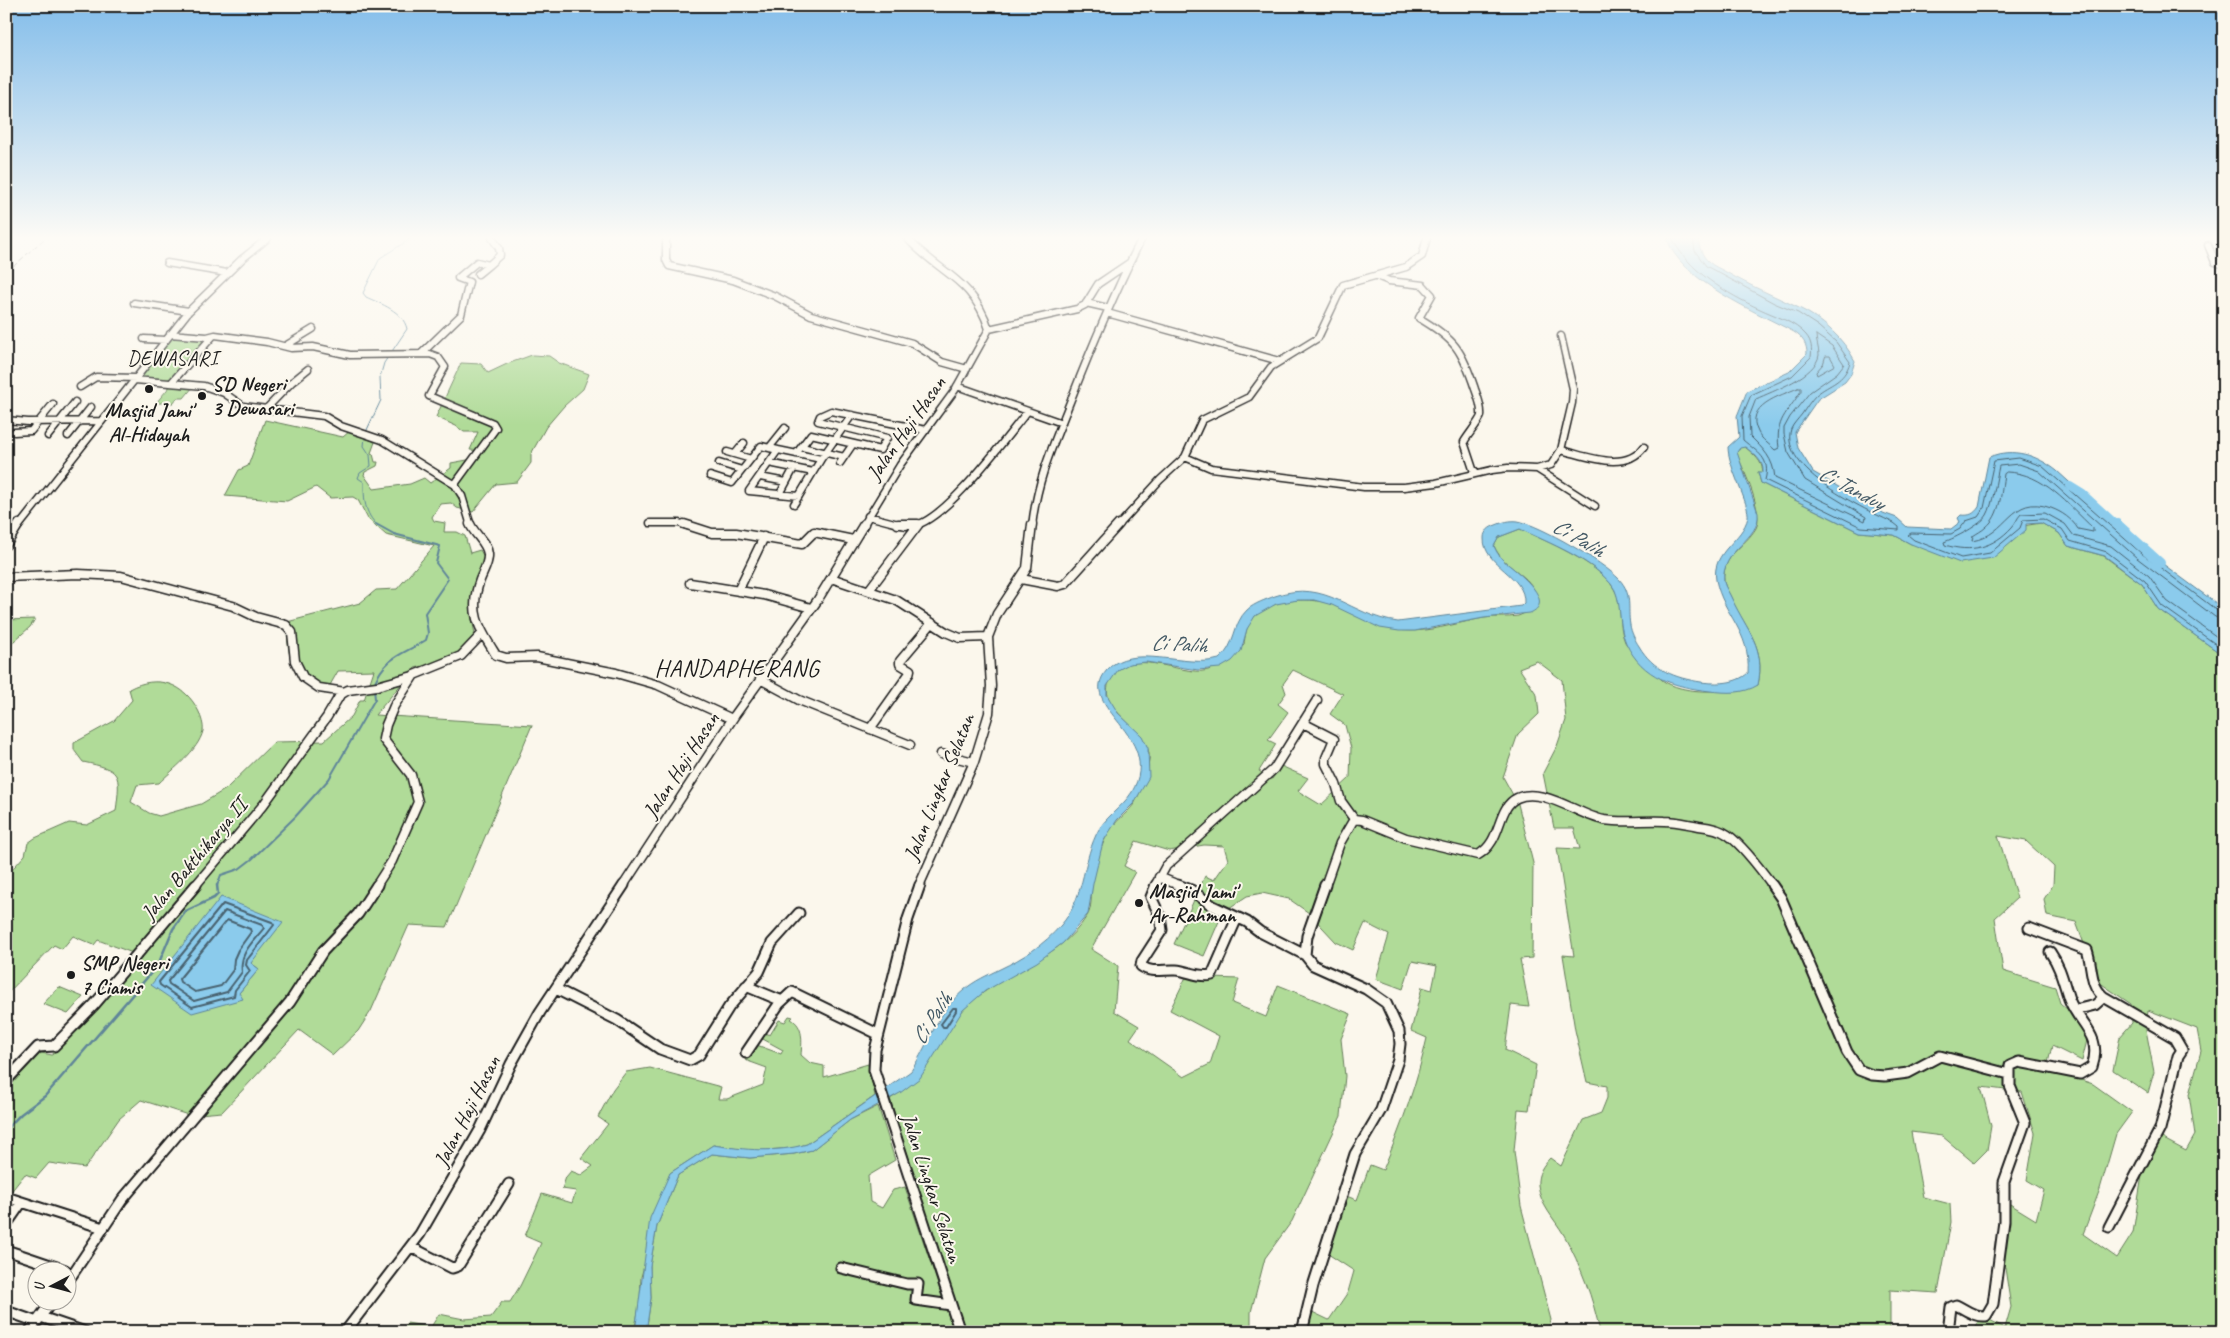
<svg xmlns="http://www.w3.org/2000/svg" width="2230" height="1338" font-family="Caveat,sans-serif">
  <style>
    .green { fill: #b0db98; stroke: #667c5a; fill-rule: evenodd }
    .water { fill: #8bcbec; stroke: #5f8599 }
    .lines { fill: none; stroke-linecap: round; stroke-linejoin: round }
    .shore-far1 { stroke: #48626f; stroke-width: 1 }
    .shore { stroke: #48626f; stroke-width: 2 }
    .stream-far2 { stroke: #5f8599; stroke-width: 1 }
    .stream-far1 { stroke: #5f8599; stroke-width: 2 }
    .stream { stroke: #5f8599; stroke-width: 2.5 }
    .river-far1 { stroke: #8bcbec; stroke-width: 8 }
    .river { stroke: #8bcbec; stroke-width: 10 }
    .minor-far2-casing { stroke: #1c1c1c; stroke-width: 9 }
    .minor-far1-casing { stroke: #1c1c1c; stroke-width: 11 }
    .minor-casing { stroke: #1c1c1c; stroke-width: 13 }
    .minor-far2 { stroke: #fbf7ec; stroke-width: 6 }
    .minor-far1 { stroke: #fbf7ec; stroke-width: 8 }
    .minor { stroke: #fbf7ec; stroke-width: 9 }
    .rail { stroke: #1c1c1c; stroke-width: 1; stroke-dasharray: 6 3; stroke-linecap: butt }
    .poi-dot { fill: #1c1c1c; stroke: #fbf7ec; stroke-width: 2 }
    .labels { text-anchor: middle; stroke-width: 4; stroke-linejoin: round; paint-order: stroke }
    .far-quarter-label { font-size: 20px; letter-spacing: 1px; fill: #1c1c1c; stroke: #fbf7ec }
    .poi-label { font-size: 21px; font-weight: bold; fill: #1c1c1c; stroke: #fbf7ec; text-anchor: start }
    .street-label { font-size: 21px; fill: #1c1c1c; stroke: #fbf7ec }
    .water-label { font-size: 22px; font-style: italic; fill: #435965; stroke: #fbf7ec }
    .quarter-label { font-size: 24px; letter-spacing: 1px; fill: #1c1c1c; stroke: #fbf7ec }
  </style>
  <rect width="100%" height="100%" fill="#fbf7ec"/>
  <filter id="ink" filterUnits="userSpaceOnUse"><feTurbulence type="fractalNoise" baseFrequency=".02" numOctaves="2"/><feDisplacementMap in="SourceGraphic" scale="10" xChannelSelector="R" yChannelSelector="G"/><feConvolveMatrix kernelMatrix="1 2 1 2 8 2 1 2 1" color-interpolation-filters="sRGB"/></filter>
  <g filter="url(#ink)">
    <path class="green" d="M171 335 210 338 171 382 138 379Z
      M532 355 549 356 559 363 589 374 583 389 564 406 546 427 531 454V463L517 482 496 484 473 512 457 508 451 503 440 504 432 517 434 521 445 523 444 532H457L465 536 470 553 480 550 484 557 472 597V619L475 634 473 641 464 650 444 661 415 668 375 715 532 725 447 927 409 925 371 1011 358 1031 333 1055 299 1030 222 1112 188 1115 141 1100 119 1119 85 1168 49 1163 36 1178 25 1174 6 1198V1085L36 1052 52 1055 138 955 98 940 94 945 73 936 62 949 54 945 6 995V876L25 855 28 843 35 838 69 823 87 825 116 811C121 772 121 770 83 762L74 750V743L114 721 132 700 129 689C157 674 185 683 199 712 201 718 204 725 203 731 198 751 173 769 159 783L137 785 131 802 149 813 159 816 201 804 226 789 274 742 324 741 352 716 360 700H364L374 670 338 671 325 694C317 690 307 685 301 679 288 666 287 639 287 622L360 603 376 590 397 589 434 546 386 535 368 519 358 500 353 497 330 498 316 487 287 501 225 496 239 470 248 466 265 420 343 437 350 431 375 442 371 453 373 454 375 462H378L377 466 365 472 364 475 374 489 410 484 424 478 430 483 451 468V463L478 458 483 451 470 450 478 432H464L456 426 436 417 461 363 481 364 488 373 507 364ZM221 897 251 963 259 969 239 993Z
      M171 385 193 387 184 398H177L173 403H156Z
      M1740 447H1745C1753 454 1763 461 1763 473L1758 472 1761 483 1859 532 1894 535 1911 544 2041 523 2059 533 2068 546 2104 556 2142 584 2158 609 2224 656V1332H1971L1982 1316 2005 1328 2011 1307 2001 1242 2005 1201 2036 1220 2044 1190 2027 1180 2035 1133 2022 1092 1981 1087 1991 1126 1987 1150 1974 1163 1942 1136 1911 1132 1923 1197 1950 1204 1951 1222 1938 1293 1890 1290V1332H1600C1593 1298 1581 1266 1564 1235 1554 1218 1540 1205 1538 1185 1537 1174 1543 1165 1550 1158L1561 1166 1583 1120 1601 1113 1607 1098V1086L1587 1082 1575 1030 1563 955 1574 956 1557 848 1580 849 1574 828H1554L1543 773 1557 746 1566 720 1562 680 1537 661 1519 668 1537 695 1539 714 1518 734 1503 777 1518 804 1533 863 1532 958 1520 959 1529 1007 1511 1005 1505 1050 1536 1065 1529 1110 1518 1109 1514 1151 1521 1206 1551 1320 1547 1332H1300L1306 1309 1329 1320 1348 1292 1354 1271 1325 1252 1341 1216 1346 1196 1357 1200 1370 1165 1383 1170C1401 1127 1417 1083 1427 1038L1411 1031 1422 987 1432 990 1437 966 1412 961 1403 989 1376 979 1389 935 1365 923 1353 950 1336 942 1309 913 1289 899 1262 893 1247 896 1223 912 1204 956 1174 944 1205 876 1214 880 1228 860 1224 846 1204 845 1169 851 1136 841 1124 866 1135 872 1091 949 1118 966 1114 1011 1139 1026 1130 1039 1184 1077 1210 1064 1219 1036 1170 1010 1186 977 1239 979 1232 1003 1266 1017 1278 985 1351 1014 1341 1039 1345 1076 1341 1116 1292 1221 1265 1258 1251 1312V1332H964L890 1099C911 1087 934 1054 947 1034 952 1026 957 1016 964 1009 1001 971 1058 962 1087 916 1092 909 1091 895 1092 886 1095 870 1099 850 1107 835 1113 822 1126 815 1134 804 1139 797 1148 770 1149 761 1154 727 1088 710 1113 675 1135 645 1188 680 1211 669 1223 664 1234 651 1244 644 1245 637 1246 628 1250 622 1265 599 1307 596 1331 604 1355 613 1371 627 1398 630 1426 634 1455 623 1484 618 1495 616 1507 618 1518 616 1524 614 1532 609 1538 605 1536 573 1506 573 1494 546L1499 537 1520 529C1546 541 1598 563 1613 587 1624 603 1617 624 1625 642 1629 649 1638 655 1643 661 1650 667 1657 677 1665 682 1692 697 1730 690 1758 685 1766 647 1747 631 1732 600 1730 594 1725 588 1724 582 1721 555 1745 547 1756 528 1764 514 1744 470 1737 455V452ZM1293 670 1343 694 1330 714 1345 725 1351 748 1350 778 1321 805 1298 791 1308 778 1281 766 1272 779 1259 771 1276 744 1268 740 1288 712 1278 704 1286 693 1283 684ZM1998 836 2026 841 2054 867 2053 885 2044 899 2047 916 2076 922 2090 960 2093 978 2131 1004 2132 1023 2120 1037 2113 1070 2148 1093 2154 1072 2146 1030 2148 1010 2197 1029 2201 1051 2189 1094 2195 1135 2186 1151 2158 1136 2142 1175 2133 1233 2117 1258 2083 1234 2100 1189 2116 1134 2132 1112 2093 1084 2069 1076 2048 1063 2052 1046 2082 1061 2087 1040V1026L2060 1003 2055 987 2003 971 1995 918 2017 898Z
      M35 619 30 627 6 648V620Z
      M59 987 83 997 68 1014 43 1004Z
      M789 1016 793 1017 791 1019C804 1026 802 1042 801 1055L810 1063 824 1066V1077L868 1064 875 1096 807 1144 793 1148 752 1151 713 1145 670 1173 641 1277 640 1302 634 1332H401L407 1323 431 1327 439 1314 464 1319 491 1317 502 1302H510L520 1286 541 1243 525 1236 542 1194 572 1203 576 1191 562 1189 566 1177 571 1171 581 1175 593 1166 581 1158 608 1124 598 1117 613 1089 626 1072 650 1068 721 1087 718 1099H727L763 1085 767 1068 745 1060 754 1044 781 1054 783 1050 761 1038 764 1032 770 1035 779 1020 785 1022Z
      M878 1106 895 1160 868 1176 870 1202 882 1208 893 1190 905 1187 954 1332H646L651 1298 650 1266 657 1226 678 1175 712 1154 750 1158 794 1154 812 1150 850 1120Z"/>
    <path class="water" d="M1667 238H1698C1699 247 1702 256 1709 262 1713 266 1721 269 1726 272 1750 286 1775 296 1799 308 1822 319 1843 338 1855 361L1851 374 1845 382 1818 399 1795 432 1798 448 1813 472 1883 513 1897 518 1907 527 1951 529 1960 522 1958 518 1961 515C1970 516 1974 514 1979 507L1989 457C2013 447 2037 455 2057 471L2144 550 2224 609V656L2158 609 2142 584 2105 556 2068 546 2059 533 2041 523 2026 524V530L1993 558 1960 563 1911 544 1894 535 1859 532 1761 483 1758 472H1763C1764 461 1753 453 1745 447L1740 448 1737 452 1758 513C1761 540 1720 549 1724 582 1725 587 1730 594 1732 599 1747 631 1766 647 1758 685 1743 694 1728 693 1710 691 1675 687 1642 678 1626 643 1617 624 1623 598 1611 584 1589 558 1551 544 1520 529L1499 537 1494 546C1496 551 1499 556 1503 560 1513 569 1559 601 1530 613L1484 618 1415 631H1399L1380 628 1332 605 1314 600H1298L1276 604 1255 616 1247 629 1241 651 1232 661 1220 668 1198 670 1146 662 1129 664 1118 670 1107 686V695L1118 713 1142 736 1148 748 1149 777 1134 803 1117 820 1103 842 1093 884 1088 914 1063 943 1037 962 985 991 963 1010 920 1078 900 1093 850 1120 812 1150 794 1154 750 1158 712 1154 678 1175 657 1226 650 1266 651 1298 646 1332H635L650 1218 670 1173 713 1145C745 1150 776 1153 807 1144L911 1071C929 1044 937 1012 964 990 974 981 988 975 1000 969 1023 958 1044 945 1061 925 1084 899 1082 865 1096 835 1103 818 1122 808 1132 792 1165 734 1074 708 1107 670 1131 642 1186 669 1219 659 1236 646 1232 624 1247 610 1255 603 1265 600 1275 596 1327 578 1350 616 1398 622L1521 606 1524 603C1526 575 1483 566 1484 538 1484 531 1490 527 1496 525 1503 522 1510 520 1518 521 1540 525 1603 562 1619 579 1633 594 1627 608 1630 625 1631 632 1635 640 1639 646 1653 670 1675 678 1701 682 1717 684 1736 684 1748 673 1751 631 1723 615 1716 580 1711 551 1743 541 1748 517 1750 505 1728 467 1728 447L1739 437 1737 416 1747 391 1789 372 1807 354C1807 344 1803 338 1794 332 1759 313 1678 280 1667 238Z
      M221 897 283 922 251 963 259 969 239 993 243 999 192 1013 151 985Z"/>
    <g class="lines">
      <path class="shore-far1" d="M1672 238C1688 271 1727 294 1760 309 1775 316 1795 322 1806 335 1812 342 1812 349 1811 357L1792 376 1751 395 1742 416 1743 440C1758 453 1771 458 1765 480L1861 527 1899 530V527L1894 523C1866 510 1778 470 1791 429 1793 424 1799 418 1802 414 1806 408 1811 400 1816 395 1830 383 1844 383 1850 362L1836 342 1818 326 1798 313 1774 303 1706 266 1695 251 1693 238
        M1816 335 1832 346 1844 364 1837 373 1810 392 1790 417 1784 428V434L1788 452 1805 480 1866 517 1865 521 1775 478C1773 458 1764 450 1750 436L1749 417 1756 399C1773 391 1816 376 1819 355 1819 348 1816 342 1816 335Z
        M1826 356H1830L1835 365 1817 375 1816 372 1823 364Z
        M1798 388H1801V391C1787 414 1775 419 1779 448L1775 450C1770 445 1761 439 1758 432 1744 405 1780 396 1798 388Z
        M2007 472C2044 473 2068 505 2093 528V532L2078 529C2072 519 2062 512 2051 508 2010 493 2009 535 1972 541L1973 536C1977 533 1982 531 1986 527 2001 515 2001 492 2004 474Z
        M2224 613 2219 612 2141 553 2042 466 2019 458 1994 461 1984 508 1978 517 1966 521 1960 529 1951 534 1911 533 1908 535 1914 540 1961 558 1990 553 2020 528 2023 520 2043 519 2062 529 2070 541 2107 552 2145 581 2162 606 2224 650
        M2224 619 2215 617 2137 558 2039 471 2019 464 1999 466C1996 479 1993 505 1987 515 1981 525 1955 538 1944 542L1945 545C1971 553 1993 548 2012 527 2016 523 2017 518 2021 514L2045 513 2065 524 2074 536 2111 546 2149 576 2167 601 2224 642"/>
      <path class="shore" d="M223 904 272 922 274 925 247 960 246 965 250 971 235 990 234 996 192 1007 160 985 159 982Z
        M225 911 262 925 264 928C253 942 239 953 242 972L227 992 194 1001 169 984 168 981Z
        M227 920 250 929 251 932 238 950 234 959 233 970 221 986 195 992 180 982 179 979Z
        M953 1008H956V1011L946 1027H943L941 1024Z"/>
      <path class="stream-far2" d="M366 432 381 400 380 377 384 363 407 329C403 311 381 304 366 297L363 293 380 258 412 238
        M365 437 364 446 370 455 371 466 360 473 358 478 364 482C364 499 364 513 378 526"/>
      <path class="stream-far1" d="M374 684C386 656 402 655 426 640L428 633 425 613 448 579 436 563 440 546 394 534 376 524
        M217 886 221 875 239 869 252 859 295 817 329 779 375 699 374 689"/>
      <path class="stream" d="M6 1129 21 1114 45 1096 158 965 173 929 186 911 214 898 218 894 217 885"/>
      <path class="river-far1" d="M2070 486 2083 494 2118 526"/>
      <path class="river" d="M2117 524 2160 563"/>
      <defs>
        <path id="minor-far2" d="M666 238V260L669 266 733 280 775 296 811 315 912 343 942 362 967 369
          M2208 245 2215 262 2224 265
          M167 263 227 273
          M478 274 489 265
          M1377 276 1389 281 1423 285 1432 295 1419 318C1455 339 1462 350 1475 389 1478 397 1482 407 1481 416 1479 422 1468 435 1464 442L1473 469 1476 472
          M134 303 189 311
          M1086 303 1108 308
          M1107 313 1279 361
          M989 329 1077 309 1085 305 1098 284 1129 263
          M170 334 207 337 215 335 267 342 291 348 313 347 350 355 430 354 438 357 445 367 429 396 493 423 496 428 455 484
          M1561 336 1573 389 1572 403 1561 450
          M144 339 166 340
          M285 346 313 329
          M422 353 461 315 469 282 458 278 477 262 489 265 500 255 499 248 492 238
          M135 380 204 386 224 393 243 406 324 416 341 426 382 440 455 485 462 496 471 526
          M171 383 213 336
          M957 386 1062 423
          M80 387 96 377 136 378
          M266 409 292 382 308 369
          M6 420 28 422 101 421
          M14 432 31 431 53 404
          M48 436 75 402
          M68 436 91 407
          M802 447 844 457
          M769 448 785 428
          M778 450 821 459 799 496 749 491Z
          M727 452 751 459
          M735 454 744 443
          M796 454 811 434 880 450 887 438 818 421 820 416 831 411 926 430
          M1185 457 1202 420 1249 397 1271 367 1318 338 1343 285 1406 267 1422 256 1427 238
          M821 459 852 415
          M719 463 742 470
          M769 463 813 472
          M840 463 853 444
          M1537 469 1551 465 1561 450C1587 456 1625 473 1644 447
          M710 476 732 483 761 446 778 450
          M760 477 786 482
          M780 494 794 468
          M794 504 799 496
          M868 516 906 526
          M650 523H679L688 526
          M19 526 189 311 242 259 268 238
          M863 526 900 465 955 390 989 329C973 278 938 273 907 238
          M913 526C946 520 1004 440 1027 412
          M1032 526C1037 480 1053 445 1070 402 1092 346 1115 291 1142 238
          M1118 526 1160 480 1185 457 1211 468 1364 487H1404L1436 483 1492 470 1508 468 1537 469 1595 506"/>
        <path id="minor-far1" d="M470 524C475 535 487 543 488 554 489 563 483 572 480 580 468 612 479 628 496 655L506 658 537 657 616 673 658 685 732 719
          M684 524 712 533H736L802 544 814 532 853 540
          M898 524H918
          M6 545 19 524
          M6 577 78 574 121 576 233 606 256 617 286 625 292 632 295 661 303 677 319 688 345 692
          M831 578 896 600 946 632 960 638 988 637
          M1021 579 1058 586 1065 584 1119 524
          M690 583 764 595 811 608
          M869 590 918 525
          M738 591 764 537
          M760 679 799 700 910 745
          M1303 723 1334 739 1326 758V764L1336 784 1341 801 1354 819
          M870 729 909 674 910 670 900 664V661L932 623
          M941 754 974 762
          M1159 877 1181 886
          M195 886 264 804 327 717 340 695 348 690 377 686 413 676
          M376 886 392 861 418 802 411 775 383 739 386 725 394 706 414 675 461 656 482 634
          M623 886 735 715 817 601 864 524
          M919 886 974 762 989 713 991 686 988 637 997 614 1027 568 1032 524
          M1155 886 1166 866 1274 769 1317 700
          M1325 886 1340 843 1354 819 1362 820 1406 838 1478 855C1503 841 1496 808 1517 798 1542 786 1578 815 1604 820 1623 823 1645 820 1665 821 1676 821 1687 824 1699 826 1708 827 1720 829 1728 835 1742 845 1762 871 1773 886"/>
        <path id="minor" d="M920 885 908 919 875 1050 874 1070 960 1332
          M1156 885 1151 897 1160 916 1162 930 1142 961 1141 966C1152 974 1164 969 1176 970 1189 971 1199 978 1212 975L1237 918
          M1178 885 1191 890 1213 906 1247 922 1260 932 1305 955
          M1772 885 1781 898 1847 1052 1859 1070 1872 1075 1885 1076 1908 1073 1940 1056 2009 1074
          M2029 928 2087 950C2093 967 2089 985 2104 997
          M746 986 782 1001
          M556 989 617 1020 660 1049 690 1060 699 1055 729 1007 759 972 772 943 799 913
          M2075 1010 2095 1005 2104 997 2175 1038 2182 1050 2178 1056 2160 1129 2109 1227
          M746 1053 779 1004 792 992 878 1034
          M6 1081 38 1047 54 1046 94 1005 196 885
          M6 1197 103 1228
          M6 1225 22 1202
          M411 1247 452 1268 458 1266 509 1184
          M6 1250 65 1270
          M841 1268 907 1284H918L916 1300 951 1305
          M68 1281 122 1200 290 1002 323 951 358 914 377 885
          M6 1311 37 1322
          M41 1317 85 1332
          M29 1332 53 1300
          M345 1332 420 1234 480 1130 511 1064 540 1012 624 885
          M1302 1332 1313 1286 1355 1154 1381 1110 1398 1060 1400 1044 1399 1031 1386 1003 1366 989 1313 965 1305 955 1307 936 1325 885
          M1948 1332 1951 1307 1956 1305C1966 1310 1974 1317 1986 1316L1993 1304 2004 1221V1182L2025 1123 2010 1086V1066L2019 1062 2080 1074 2092 1067C2103 1035 2079 1025 2069 999 2063 981 2061 968 2050 952"/>
      </defs>
      <use href="#minor-far2" class="minor-far2-casing"/>
      <use href="#minor-far1" class="minor-far1-casing"/>
      <use href="#minor" class="minor-casing"/>
      <use href="#minor-far2" class="minor-far2"/>
      <use href="#minor-far1" class="minor-far1"/>
      <use href="#minor" class="minor"/>
      <path class="rail" d="M6 273 45 238"/>
    </g>
  </g>
  <linearGradient id="sky" x2="0" y2="1"><stop stop-color="#83bdea"/><stop offset="0.56" stop-color="#fdfbf6"/><stop offset="1" stop-color="#fdfbf6" stop-opacity="0"/></linearGradient>
  <rect width="2230" height="425" fill="url(#sky)"/>
  <g class="poi-dot">
    <circle cx="149" cy="389" r="5"/>
    <circle cx="202" cy="396" r="5"/>
    <circle cx="1139" cy="903" r="5"/>
    <circle cx="71" cy="975" r="5"/>
  </g>
  <g class="labels">
    <g class="far-quarter-label">
      <text x="173" y="365">DEWASARI</text>
    </g>
    <g class="poi-label">
      <text x="212" y="391">SD Negeri<tspan x="212" dy="24">3 Dewasari</tspan></text>
      <text x="149" y="417" text-anchor="middle">Masjid Jami'<tspan x="149" dy="24">Al-Hidayah</tspan></text>
      <text x="1149" y="898">Masjid Jami'<tspan x="1149" dy="24">Ar-Rahman</tspan></text>
      <text x="81" y="970">SMP Negeri<tspan x="81" dy="24">7 Ciamis</tspan></text>
    </g>
    <g class="street-label">
      <text transform="translate(906 428) rotate(-55)" y="7">Jalan Haji Hasan</text>
      <text transform="translate(681 765) rotate(-57)" y="7">Jalan Haji Hasan</text>
      <text transform="translate(939 787) rotate(-68)" y="7">Jalan Lingkar Selatan</text>
      <text transform="translate(194 859) rotate(-50)" y="7">Jalan Bakthikarya II</text>
      <text transform="translate(467 1111) rotate(-63)" y="7">Jalan Haji Hasan</text>
      <text transform="translate(932 1188) rotate(72)" y="7">Jalan Lingkar Selatan</text>
    </g>
    <g class="water-label">
      <text transform="translate(1852 487) rotate(28)" y="8">Ci Tanduy</text>
      <text transform="translate(1579 537) rotate(30)" y="8">Ci Palih</text>
      <text transform="translate(1179 643) rotate(3)" y="8">Ci Palih</text>
      <text transform="translate(931 1018) rotate(-57)" y="8">Ci Palih</text>
    </g>
    <g class="quarter-label">
      <text x="737" y="676">HANDAPHERANG</text>
    </g>
  </g>
  <rect width="2230" height="1338" fill="none" stroke="#fbf7ec" stroke-width="25"/>
  <rect x="12" y="12" width="2205" height="1313" fill="none" stroke="#1c1c1c" stroke-width="2" filter="url(#ink)"/>
  <g transform="translate(52 1286) rotate(264)"><circle r="24" fill="#fbf7ec" stroke="#a29f99"/>
  <path d="M0-4L9 19L0 12L-9 19Z" fill="#1c1c1c"/>
  <text y="-8" font-size="14" font-weight="bold" text-anchor="middle" fill="#1c1c1c">U</text>
  </g>
</svg>
